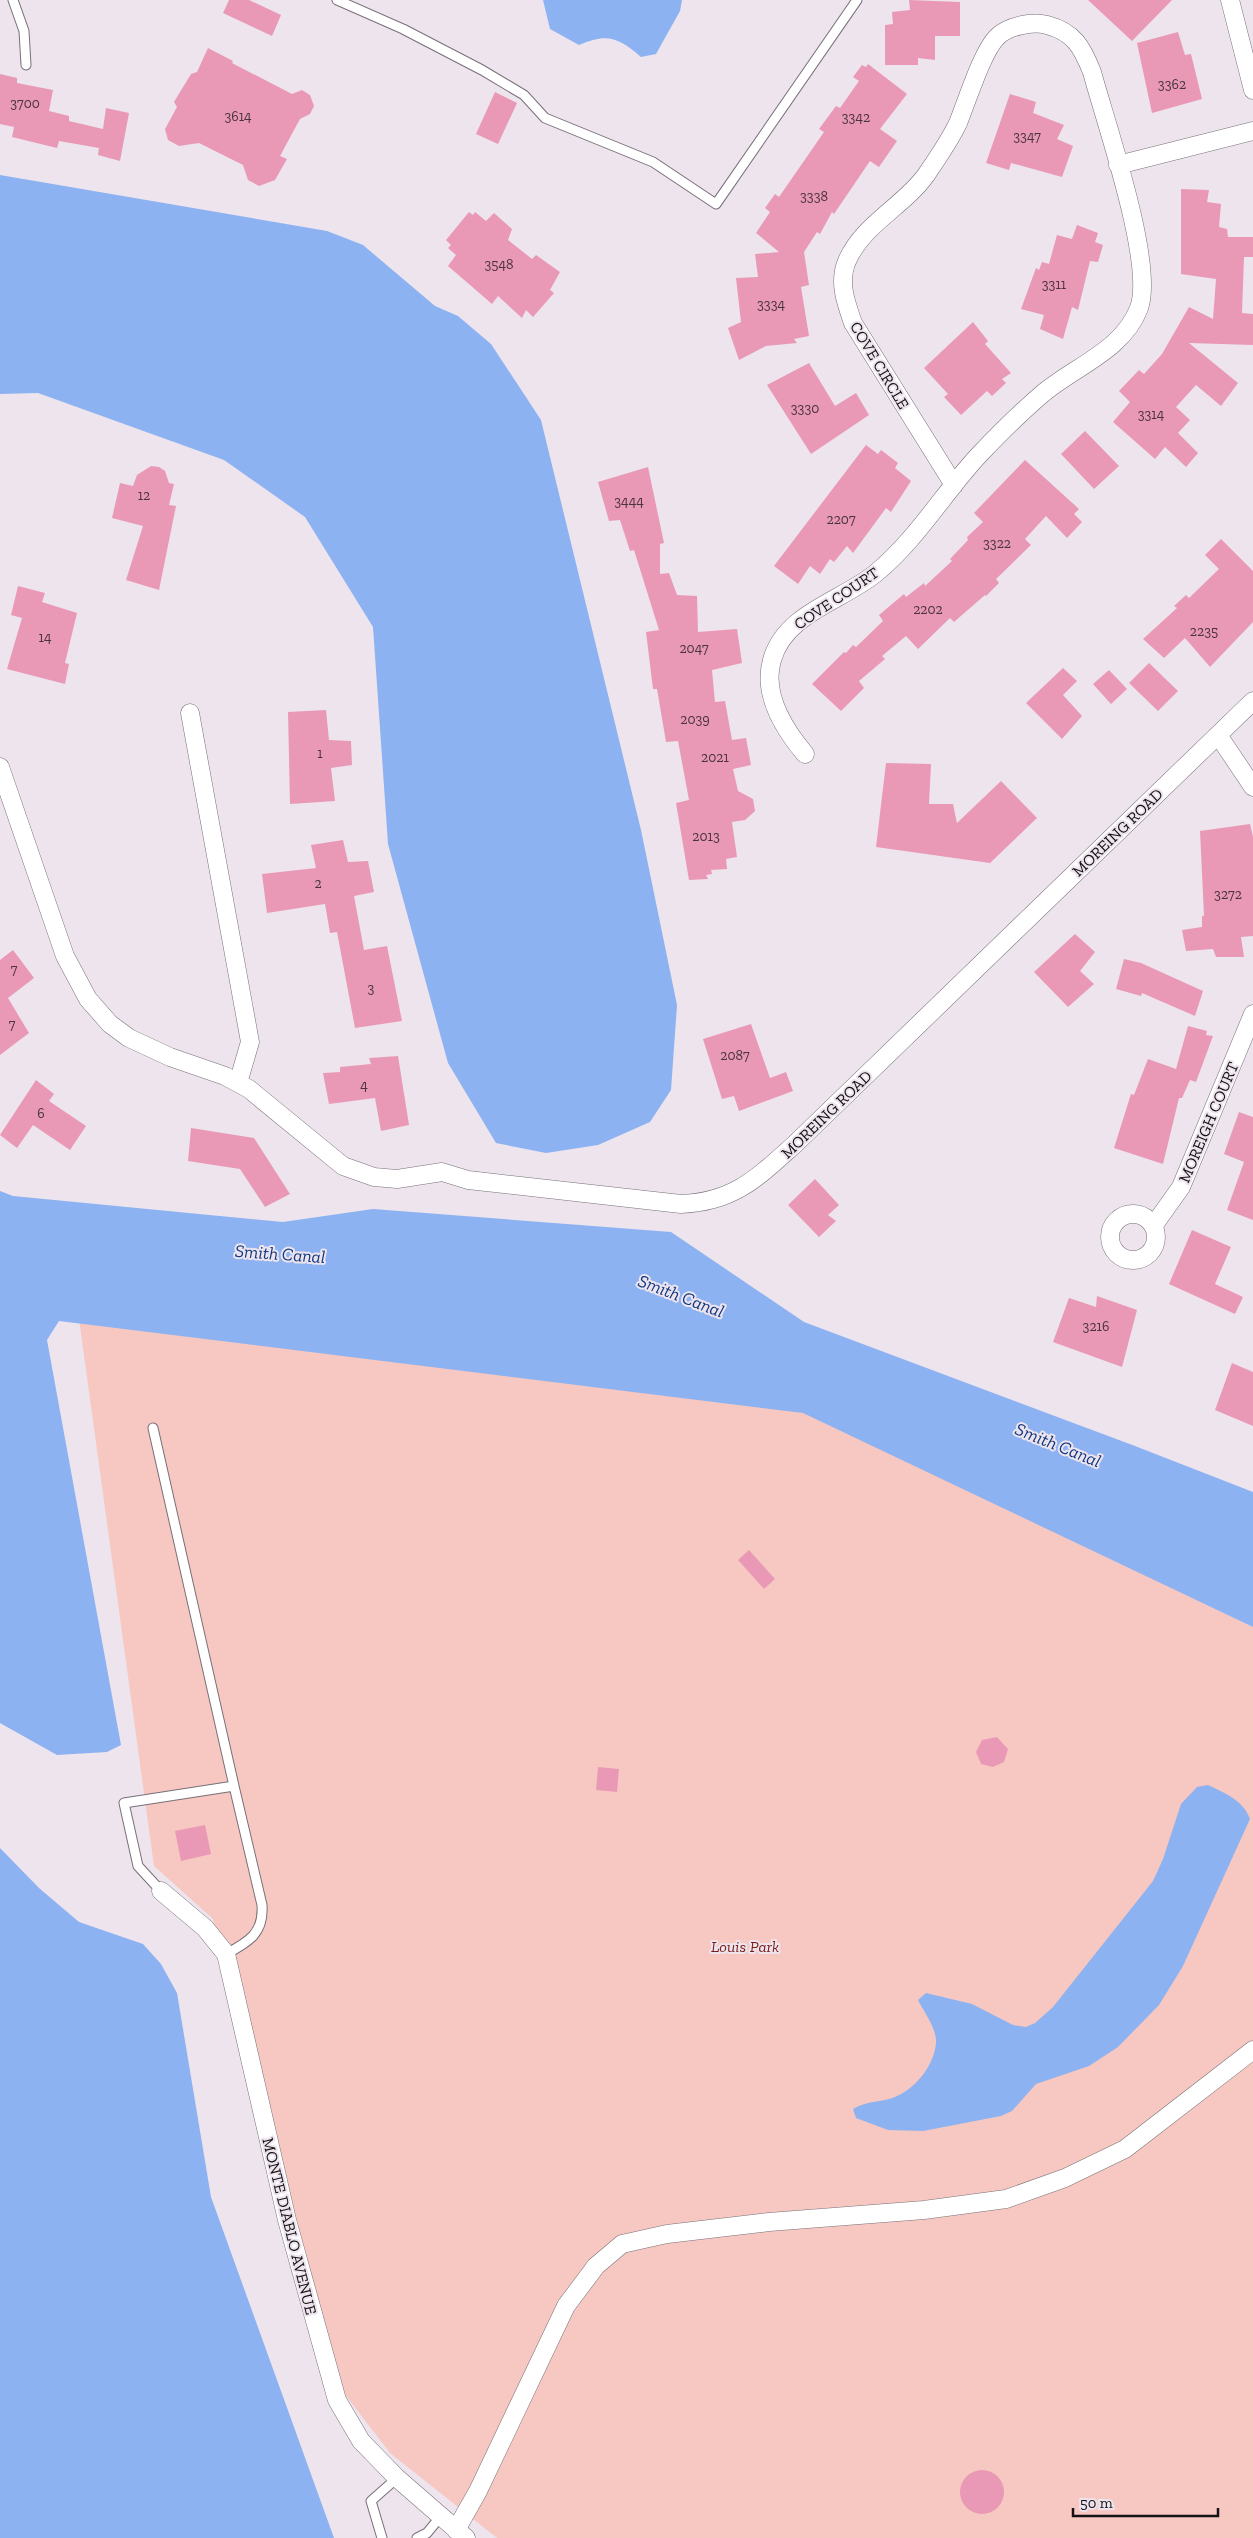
<svg xmlns="http://www.w3.org/2000/svg" width="1253" height="2538" font-family="'Zilla Slab',serif">
  <style>
    .green { fill: #f6c8c1 }
    .water { fill: #8db2f2 }
    .building { fill: #e999b6 }
    .lines { fill: none; stroke-linecap: round; stroke-linejoin: round }
    .service-casing { stroke: #787078; stroke-width: 11 }
    .minor-casing { stroke: #787078; stroke-width: 19 }
    .service { stroke: #fff; stroke-width: 9 }
    .minor { stroke: #fff; stroke-width: 18 }
    .labels { text-anchor: middle; stroke-width: 4; stroke-linejoin: round; paint-order: stroke }
    .number-label { font-size: 14px; fill: #49333c }
    .street-label { font-size: 16px; fill: #141114; stroke: #ede4ed }
    .park-label { font-size: 16px; font-style: italic; fill: #7b1c17; stroke: #ede4ed }
    .water-label { font-size: 18px; font-style: italic; fill: #103982; stroke: #ede4ed }
  </style>
  <rect width="100%" height="100%" fill="#ede4ed"/>
  <path class="green" d="M77 1304 791 1403 1253 1627V2538H497L390 2453 330 2375 213 1919 154 1866Z"/>
  <path class="water" d="M543 0H682L680 11 656 54 641 57C618 37 607 33 579 45L550 29Z
    M0 175 327 231 363 245 435 306 458 316 491 344 541 420 641 830 677 1005 671 1090 650 1122 598 1145 546 1153 496 1143 448 1063 388 844 373 627 305 517 224 460 38 393 0 394Z
    M0 1191 13 1196 283 1222 373 1209 671 1232 804 1322 1135 1446 1253 1492V1627L803 1413 59 1321 47 1340 121 1745 107 1752 57 1755 0 1723Z
    M1208 1785C1225 1793 1244 1801 1250 1819L1183 1966 1159 2005 1118 2047 1089 2066 1036 2084 1012 2111 1001 2116 923 2131 888 2130 856 2118 853 2109C867 2100 883 2103 897 2096 917 2087 934 2065 936 2043 937 2029 924 2012 918 2000L926 1993 972 2004 1013 2025 1026 2027 1035 2023 1053 2007 1153 1881 1163 1859 1181 1804 1197 1787Z
    M0 1848 39 1888 79 1922 143 1944 161 1964 177 1993 211 2197 334 2538H0Z"/>
  <path class="building" d="M229 0H249L281 15 272 36 223 13Z
    M909 0 960 2V36H935V60L918 58V65H885V25L893 24 892 12 910 10Z
    M1088 0H1172L1132 41Z
    M1178 32 1185 55 1191 54 1202 99 1152 113 1137 43Z
    M208 48 233 61 232 63 292 94 302 90 310 95 314 106 310 114 300 119 280 156 287 159 275 180 259 186 248 180 243 165 199 143 179 146 168 140 165 129 177 107 174 102 191 74 197 72Z
    M868 64 907 94 880 129 897 141 879 167 870 161 834 214 832 212 820 234 817 232 804 252 809 285 801 287 809 336 794 339 797 343 766 346 739 360 728 328 741 322 736 278 758 277 755 254 779 252 756 233 770 212 765 208 775 194 779 197 824 132 819 129 836 106 840 108 859 81 853 77 862 65 866 67Z
    M0 74 17 78V83L53 90 49 111 69 116V121L103 129 106 108 129 113 120 161 98 155 99 148 59 141 57 148 12 137 14 127 0 124Z
    M495 92 517 103 498 144 476 134Z
    M1010 94 1036 102 1033 113 1064 125 1057 139 1073 146 1062 177 1011 163 1009 170 986 163Z
    M1181 189 1209 190 1207 202 1221 204 1219 227 1227 229 1228 237H1253V257H1244L1242 313 1253 314V345L1189 343 1238 383 1221 406 1196 385 1176 407 1190 420 1178 433 1198 453 1186 467 1165 447 1155 459 1113 422 1130 402 1119 391 1139 370 1144 374 1162 354 1189 307 1213 319 1216 279 1181 274Z
    M469 212 473 215 475 212 486 221 494 213 512 229 508 240 532 259 536 255 560 272 550 290 554 293 533 317 526 310 522 318 498 296 492 304 448 266 456 255 448 248 451 245 446 240Z
    M1077 225 1098 233 1095 242 1103 245 1098 262 1090 261 1078 310 1072 307 1063 339 1040 329 1044 315 1021 309 1036 268 1039 270 1042 262 1049 264 1057 235 1072 239Z
    M973 322 988 341 985 344 1011 373 1002 379 1006 383 992 396 987 391 961 415 944 397 948 394 924 368Z
    M809 363 835 406 856 393 869 415 811 454 767 385Z
    M1085 431 1119 466 1094 489 1061 454Z
    M866 445 878 454 881 450 898 463 895 468 911 481 891 512 886 508 853 553 847 546 834 562 830 559 820 574 810 566 798 584 774 566Z
    M1025 460 1079 509 1074 514 1082 522 1067 538 1046 516 1025 539 1031 545 996 579 999 583 986 596 985 595 954 622 950 618 918 649 906 636 882 656 885 659 859 681 864 688 841 711 812 684 844 652 846 653 853 645 856 647 883 621 879 615 904 594 906 597 924 583 925 586 952 561 950 559 968 540 967 537 983 522 974 513Z
    M151 466 159 467 165 471 169 483 174 484 169 505 176 506 159 590 126 580 143 526 112 518 120 483 133 486 137 475Z
    M648 467 664 543 660 544V574L669 573 677 595 697 596 698 632 737 629 742 663 712 670 715 702 725 701 732 740 746 738 751 765 733 769 738 791 753 799 755 811 745 820 732 822 737 857 726 859 727 869 711 870 712 874 706 875 708 879 689 880 676 803 689 800 678 741 666 742 657 689H653L646 632 659 630 634 550 630 551 620 520 609 521 598 482Z
    M1221 539 1253 571V622L1210 667 1185 638 1164 658 1143 639 1177 608 1174 606 1186 595 1189 598 1219 569 1205 555Z
    M18 586 45 593 42 602 77 613 65 663 69 664 65 684 7 669 22 618 11 615Z
    M1149 663 1178 691 1158 711 1129 683Z
    M1063 668 1077 681 1063 695 1082 716 1062 739 1026 703Z
    M1109 670 1127 689 1111 704 1093 684Z
    M326 710 329 740 351 741 352 765 331 768 335 801 290 804 288 712Z
    M886 763 931 764 929 804H953L957 823 1001 781 1037 818 990 863 876 847Z
    M1250 824 1253 837V936L1241 937 1244 957H1216L1213 949 1186 951 1182 930 1202 927V916H1204L1200 831Z
    M343 840 348 862 368 861 374 892 354 896 364 950 387 946 402 1021 355 1028 337 932 330 933 325 904 267 913 262 874 316 868 311 845Z
    M1075 934 1095 952 1080 971 1094 984 1068 1007 1034 972Z
    M13 950 34 978 8 998 29 1033 0 1055V960Z
    M1124 959 1141 963 1203 991 1195 1016 1142 993 1141 996 1116 989Z
    M751 1024 770 1078 786 1072 793 1091 739 1111 734 1096 722 1099 703 1039Z
    M1188 1026 1207 1031 1206 1035 1213 1036 1196 1082 1190 1080 1182 1098H1179L1163 1164 1114 1148 1131 1094 1134 1095 1148 1059 1176 1069Z
    M398 1056 409 1125 381 1131 375 1098 329 1104 323 1073 340 1072V1067L371 1064 369 1058Z
    M36 1080 54 1094 49 1101 86 1126 70 1150 33 1125 17 1148 0 1135Z
    M1239 1112 1253 1117V1220L1227 1210 1244 1162 1224 1154Z
    M191 1128 254 1138 290 1194 265 1207 240 1169 188 1161Z
    M815 1179 839 1205 828 1215 836 1221 819 1237 788 1205Z
    M1192 1230 1231 1247 1215 1284 1243 1297 1235 1314 1169 1284Z
    M1097 1296 1137 1310 1122 1367 1053 1342 1069 1298 1096 1307Z
    M1232 1363 1253 1372V1426L1215 1410Z
    M749 1550 775 1579 764 1589 738 1560Z
    M997 1737 1008 1749 1004 1762 993 1767 981 1764 976 1752 982 1740Z
    M598 1767 619 1769 617 1792 596 1790Z
    M205 1825 211 1854 181 1861 175 1831Z
    M960 2492a22 22 0 1 1 44 0a22 22 0 1 1-44 0Z"/>
  <g class="lines">
    <defs>
      <path id="service" d="M13 0 24 31 26 65
        M337 0 403 29 482 70 524 95 545 118 653 162 716 204 857 0
        M153 1428 234 1786
        M161 1891 138 1866 124 1803 234 1786 262 1905C264 1933 249 1942 226 1954
        M382 2538 371 2501 397 2478
        M417 2538 427 2533 441 2516"/>
      <path id="minor" d="M1230 0 1253 90
        M1118 165 1253 131
        M190 713 250 1042 238 1083
        M1218 735 1253 787
        M805 754C784 729 762 694 772 660 785 613 842 601 876 573 917 539 943 494 978 456 998 435 1019 414 1041 395 1073 367 1123 351 1139 308 1155 264 1105 121 1092 72 1082 47 1074 32 1047 25 1032 21 1008 26 997 37 982 52 967 101 958 123 950 140 937 159 926 175 904 206 863 224 847 261 838 282 846 303 853 323L954 485
        M0 767 65 956 88 999 110 1024 129 1038 170 1057 225 1076 249 1089 343 1166 374 1177 397 1179 442 1172 468 1180 681 1204C734 1202 757 1178 795 1144L1253 701
        M1110 1237a23 23 0 1 1 46 0a23 23 0 1 1-46 0Z
        M1154 1225 1181 1187 1253 1014
        M161 1891 205 1928 226 1954 287 2220 337 2400 361 2441 397 2478 466 2538
        M456 2530 478 2491 566 2306 596 2266 622 2244 667 2234 769 2222 924 2210 1006 2199 1065 2178 1125 2149 1253 2050"/>
    </defs>
    <use href="#service" class="service-casing"/>
    <use href="#minor" class="minor-casing"/>
    <use href="#service" class="service"/>
    <use href="#minor" class="minor"/>
  </g>
  <g class="labels">
    <g class="number-label">
      <text x="1172" y="89">3362</text>
      <text x="25" y="108">3700</text>
      <text x="238" y="121">3614</text>
      <text x="856" y="122">3342</text>
      <text x="1027" y="141">3347</text>
      <text x="814" y="201">3338</text>
      <text x="499" y="269">3548</text>
      <text x="1054" y="289">3311</text>
      <text x="771" y="309">3334</text>
      <text x="805" y="413">3330</text>
      <text x="1151" y="419">3314</text>
      <text x="144" y="500">12</text>
      <text x="629" y="506">3444</text>
      <text x="841" y="524">2207</text>
      <text x="997" y="548">3322</text>
      <text x="928" y="614">2202</text>
      <text x="1204" y="636">2235</text>
      <text x="45" y="642">14</text>
      <text x="694" y="653">2047</text>
      <text x="695" y="724">2039</text>
      <text x="320" y="758">1</text>
      <text x="715" y="762">2021</text>
      <text x="706" y="841">2013</text>
      <text x="318" y="888">2</text>
      <text x="1228" y="899">3272</text>
      <text x="14" y="974">7</text>
      <text x="371" y="993">3</text>
      <text x="12" y="1029">7</text>
      <text x="735" y="1060">2087</text>
      <text x="364" y="1090">4</text>
      <text x="41" y="1118">6</text>
      <text x="1096" y="1331">3216</text>
    </g>
    <g class="street-label">
      <text transform="translate(880 365) rotate(59)" y="6">COVE CIRCLE</text>
      <text transform="translate(836 598) rotate(-34)" y="6">COVE COURT</text>
      <text transform="translate(1117 832) rotate(-44)" y="6">MOREING ROAD</text>
      <text transform="translate(826 1114) rotate(-44)" y="6">MOREING ROAD</text>
      <text transform="translate(1208 1122) rotate(-67)" y="6">MOREIGH COURT</text>
      <text transform="translate(290 2226) rotate(76)" y="6">MONTE DIABLO AVENUE</text>
    </g>
    <g class="park-label">
      <text x="745" y="1952">Louis Park</text>
    </g>
    <g class="water-label">
      <text transform="translate(280 1254) rotate(4)" y="6">Smith Canal</text>
      <text transform="translate(681 1296) rotate(21)" y="6">Smith Canal</text>
      <text transform="translate(1058 1445) rotate(22)" y="6">Smith Canal</text>
    </g>
  </g>
  <path d="M1073 2508v8h145v-8" fill="none" stroke="#141114" stroke-width="2.5"/>
  <text x="1080" y="2508" font-size="15" fill="#141114" stroke="#ede4ed" stroke-width="4" paint-order="stroke">50 m</text>
</svg>
